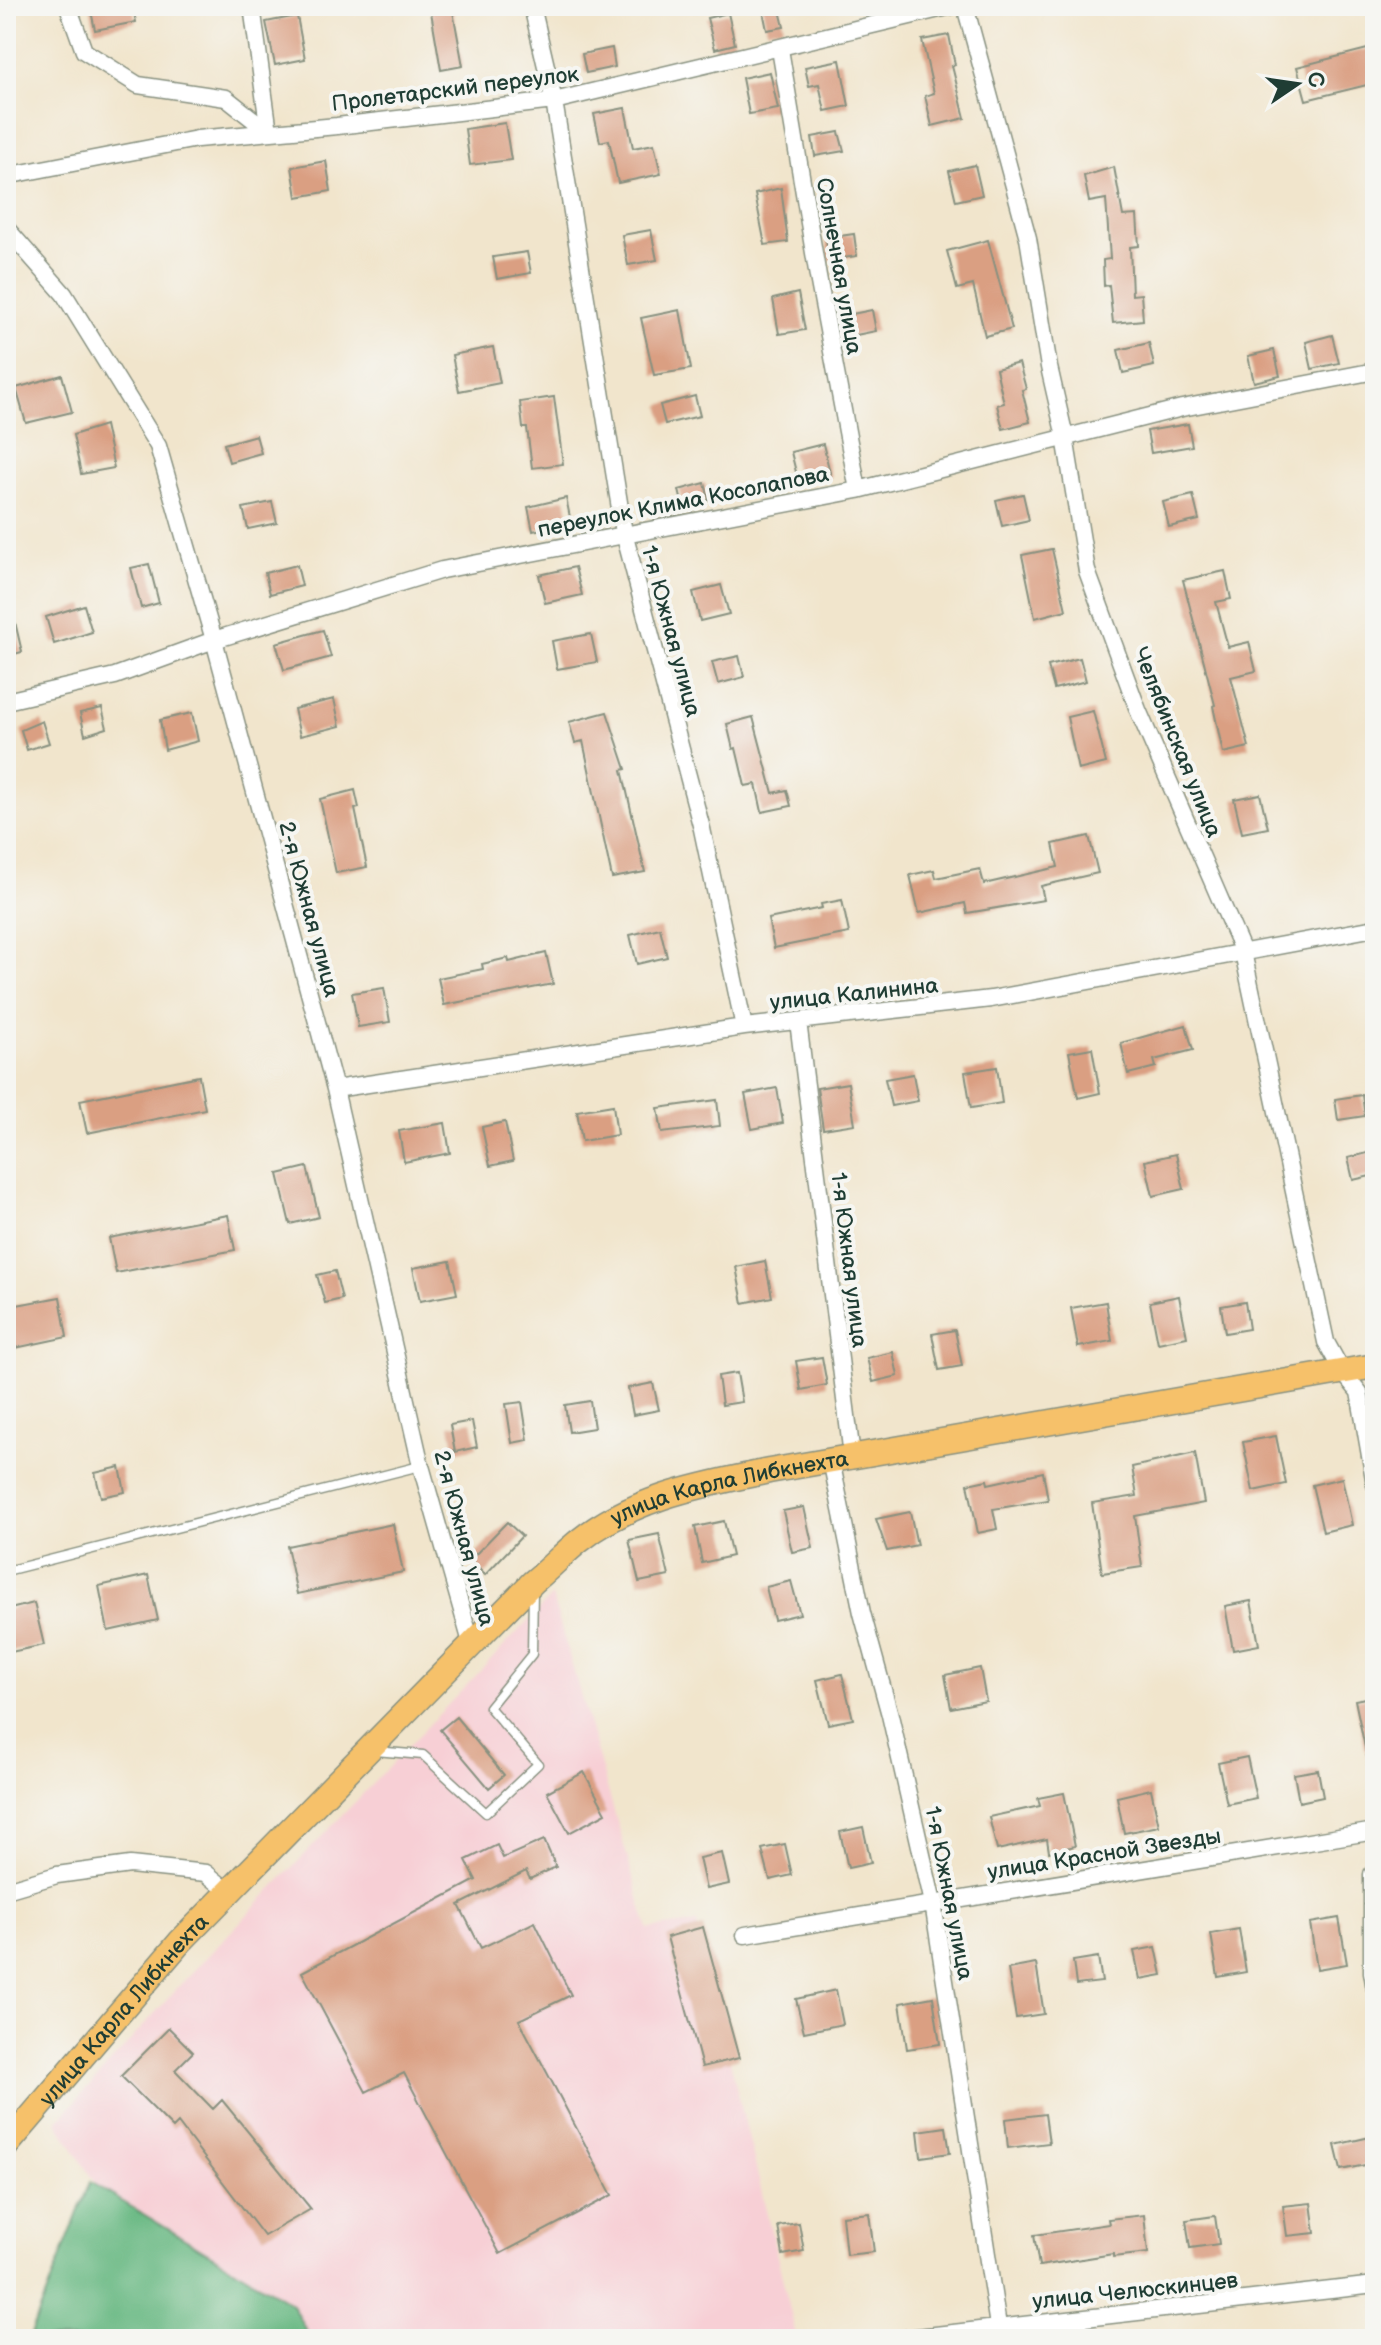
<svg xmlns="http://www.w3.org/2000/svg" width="1381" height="2345" font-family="'Balsamiq Sans',sans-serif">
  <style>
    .built { fill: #f7cfd5 }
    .forest { fill: #6ab984; stroke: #447b5c; stroke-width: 2 }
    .building { fill: #da9f82 }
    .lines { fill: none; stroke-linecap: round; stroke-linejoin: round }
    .lane-casing { stroke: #889180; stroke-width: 11 }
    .street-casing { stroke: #889180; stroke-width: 19 }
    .primary-casing { stroke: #889180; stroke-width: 27 }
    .lane { stroke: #fff; stroke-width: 8 }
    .street { stroke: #fff; stroke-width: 16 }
    .primary { stroke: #f6c16b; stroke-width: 24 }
    .labels { text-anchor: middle; stroke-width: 8; stroke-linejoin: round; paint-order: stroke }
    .street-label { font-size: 22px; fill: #1f3d34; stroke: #f6f6f2 }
  </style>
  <rect width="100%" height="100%" fill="#f6f6f2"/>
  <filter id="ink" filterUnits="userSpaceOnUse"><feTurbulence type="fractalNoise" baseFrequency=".0125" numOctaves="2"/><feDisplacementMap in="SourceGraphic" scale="16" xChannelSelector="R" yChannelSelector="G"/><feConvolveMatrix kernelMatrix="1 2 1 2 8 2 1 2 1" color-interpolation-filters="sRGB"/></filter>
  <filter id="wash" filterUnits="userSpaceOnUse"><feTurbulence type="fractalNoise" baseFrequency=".006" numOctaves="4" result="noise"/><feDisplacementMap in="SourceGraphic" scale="32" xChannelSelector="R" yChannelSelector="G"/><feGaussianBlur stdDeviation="1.8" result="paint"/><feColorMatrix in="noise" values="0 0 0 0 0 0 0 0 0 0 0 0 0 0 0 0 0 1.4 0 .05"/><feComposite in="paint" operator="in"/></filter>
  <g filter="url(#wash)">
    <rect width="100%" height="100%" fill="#f1e5cc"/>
    <path class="built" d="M552 1596 648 1929 697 1923 797 2339H304L101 2193 57 2122 181 1984Z"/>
    <path class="forest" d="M90 2182 291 2303 311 2339H29Z"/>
    <g id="blocks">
      <path class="building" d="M90 6H133L136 22 95 30Z
        M430 6H452L463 66 441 70Z
        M762 6H779L784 27 767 30Z
        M728 13 735 44 715 49 707 18Z
        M297 16 305 59 275 65 266 22Z
        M949 35 955 65 952 66 965 118 932 126 925 96 934 93 922 40Z
        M1375 47V83L1306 100 1297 67Z
        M612 48 615 67 586 73 582 54Z
        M840 60 849 106 825 111 819 84 809 86 805 67Z
        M770 72 778 109 749 114 742 78Z
        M625 108 633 148 654 144 661 174 618 183 609 140 600 142 594 114Z
        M505 123 511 160 470 165 465 129Z
        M839 132 844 151 815 156 812 137Z
        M326 161 331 191 297 197 292 167Z
        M975 165 982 195 956 201 949 171Z
        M1114 167 1123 216 1137 215 1139 246 1130 247 1132 295 1141 294 1143 320 1113 323 1109 285 1104 286 1103 260 1110 259 1106 199 1089 202 1084 176Z
        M781 188 788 242 765 245 755 194Z
        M651 230 657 260 628 265 622 235Z
        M854 234 857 256 829 260 826 238Z
        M988 240 1012 329 985 336 973 285 957 289 947 251Z
        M527 252 531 273 497 279 493 257Z
        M798 293 805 330 779 334 773 299Z
        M680 310 691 369 654 375 641 318Z
        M872 310 876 331 846 337 842 316Z
        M1332 335 1339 363 1312 369 1306 342Z
        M1149 343 1154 366 1123 373 1118 350Z
        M493 347 500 383 459 391 452 355Z
        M1274 350 1280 376 1254 382 1248 356Z
        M1019 363 1026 389 1022 390 1030 422 1003 429 997 405 1004 403 996 369Z
        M62 375 72 412 26 423 16 388Z
        M695 396 700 416 665 424 660 405Z
        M554 397 563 464 532 468 527 428H523L520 402Z
        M1188 424 1192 446 1151 453 1147 431Z
        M105 425 114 468 81 474 73 435Z
        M256 435 261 453 229 462 224 444Z
        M823 444 831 477 799 484 791 452Z
        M705 483 709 500 683 507 679 490Z
        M1023 494 1029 520 1002 526 996 500Z
        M1193 495 1199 520 1169 527 1163 502Z
        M566 498 571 522 533 531 528 507Z
        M272 502 277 523 248 529 243 508Z
        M1052 549 1066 610 1035 618 1022 555Z
        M149 564 159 603 141 608 131 568Z
        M297 565 302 586 270 594 265 573Z
        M575 567 582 595 545 603 539 575Z
        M1225 571 1231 599 1216 602 1228 647 1249 642 1256 671 1231 677 1249 747 1223 753 1213 706 1215 705 1183 580Z
        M721 585 729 614 700 621 693 592Z
        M84 605 92 632 54 644 46 617Z
        M12 609 22 652 6 656V610Z
        M323 630 331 657 284 670 276 643Z
        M591 634 597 662 557 669 552 641Z
        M739 656 744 677 718 684 712 662Z
        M1080 658 1086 681 1054 689 1048 666Z
        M334 699 340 726 300 736 294 709Z
        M102 708 107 728 85 735 80 713Z
        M1093 711 1106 763 1078 770 1067 717Z
        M607 712 626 769 622 770 645 872 612 878 583 741 575 743 569 722Z
        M192 713 198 741 165 750 160 720Z
        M753 717 773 793 787 790 791 806 762 812 756 784 745 786 736 748 733 749 727 724Z
        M42 721 49 743 27 750 21 730Z
        M355 790 359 808 355 809 367 867 336 873 320 799Z
        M1260 794 1268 828 1242 833 1234 799Z
        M1089 836 1098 873 1041 886 1044 900 967 913 965 903 919 913 910 875 934 870 936 878 980 869 984 884 1058 867 1053 844Z
        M842 900 849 933 774 948 768 919 822 908 821 904Z
        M660 928 667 957 637 964 630 935Z
        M546 953 553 984 444 1005 438 978 483 969 482 964 508 958 509 962Z
        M384 988 390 1022 358 1027 352 993Z
        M1186 1025 1193 1050 1154 1060 1156 1067 1128 1074 1121 1043Z
        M1092 1048 1100 1093 1078 1098 1069 1052Z
        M997 1067 1002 1103 971 1108 965 1072Z
        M913 1074 918 1101 891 1106 885 1079Z
        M199 1076 205 1109 87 1133 80 1100Z
        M848 1083 855 1124 823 1129 817 1088Z
        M777 1088 783 1123 752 1129 745 1094Z
        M1362 1095 1365 1116 1338 1120 1335 1099Z
        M717 1100 720 1126 662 1133 658 1108Z
        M613 1105 617 1135 582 1141 577 1111Z
        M505 1122 513 1161 490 1166 482 1127Z
        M445 1123 450 1153 404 1162 399 1131Z
        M1375 1151V1175L1353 1180 1348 1158Z
        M1176 1154 1184 1189 1153 1196 1145 1161Z
        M307 1167 319 1217 290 1224 278 1174Z
        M228 1215 235 1250 116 1273 109 1238Z
        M450 1261 457 1294 420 1301 413 1268Z
        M765 1261 772 1297 743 1303 736 1267Z
        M335 1271 342 1299 325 1303 317 1275Z
        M1179 1296 1187 1337 1158 1343 1150 1302Z
        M60 1297 67 1337 6 1350V1307Z
        M1106 1302 1112 1341 1078 1347 1071 1308Z
        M1245 1302 1249 1329 1225 1333 1221 1306Z
        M955 1330 962 1366 939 1370 932 1334Z
        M893 1352 898 1376 873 1382 867 1358Z
        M822 1357 827 1385 801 1390 796 1361Z
        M737 1373 742 1402 722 1405 718 1376Z
        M653 1383 659 1410 633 1415 628 1388Z
        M590 1401 594 1428 569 1432 565 1405Z
        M522 1402 528 1440 512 1443 506 1404Z
        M472 1421 477 1447 455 1452 450 1425Z
        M1276 1436 1286 1484 1253 1491 1243 1442Z
        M1195 1453 1204 1503 1135 1516 1142 1567 1102 1573 1092 1503 1137 1496 1132 1467Z
        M120 1467 125 1492 101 1497 95 1473Z
        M1043 1472 1048 1500 993 1509 997 1529 978 1533 968 1484 987 1480 988 1484Z
        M1342 1478 1352 1525 1323 1532 1312 1485Z
        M804 1507 813 1548 792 1552 783 1511Z
        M910 1512 917 1545 887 1551 876 1519Z
        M724 1521 732 1556 702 1563 695 1527Z
        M507 1522 522 1536 485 1575 470 1560Z
        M393 1524 403 1572 297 1594 287 1546Z
        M659 1534 669 1576 639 1582 629 1540Z
        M148 1575 158 1620 108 1631 99 1586Z
        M791 1581 800 1614 774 1620 766 1587Z
        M1251 1601 1259 1645 1233 1650 1225 1606Z
        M34 1603 44 1645 6 1653V1610Z
        M980 1668 986 1701 951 1708 945 1675Z
        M842 1674 853 1719 828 1724 817 1680Z
        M1375 1696V1761L1368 1762 1355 1700Z
        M456 1717 504 1775 489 1788 440 1730Z
        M1247 1757 1256 1798 1227 1804 1218 1763Z
        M1318 1770 1323 1797 1299 1802 1294 1774Z
        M584 1772 606 1813 569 1833 547 1792Z
        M1151 1789 1159 1826 1124 1833 1117 1797Z
        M1064 1793 1075 1846 1049 1852 1047 1839 997 1850 989 1817 1040 1806 1038 1798Z
        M863 1827 871 1863 848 1868 840 1832Z
        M544 1840 556 1867 530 1879 526 1871 459 1905 481 1948 535 1922 571 1995 519 2020 612 2195 500 2254 404 2073 366 2092 302 1972 476 1880 466 1860 497 1845 503 1858Z
        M785 1844 792 1875 770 1880 762 1849Z
        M722 1853 729 1884 706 1889 699 1858Z
        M1339 1918 1347 1964 1317 1969 1310 1923Z
        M703 1927 739 2058 702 2067 667 1937Z
        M1239 1929 1246 1972 1218 1977 1211 1934Z
        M1156 1947 1162 1975 1140 1979 1134 1951Z
        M1098 1957 1102 1982 1076 1985 1073 1961Z
        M1036 1964 1044 2014 1016 2018 1008 1969Z
        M836 1990 843 2024 804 2032 796 1999Z
        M933 1997 940 2044 907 2049 900 2003Z
        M169 2028 193 2052 175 2070 213 2109 222 2100 311 2209 264 2236 178 2123 173 2128 121 2076Z
        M1045 2114 1049 2143 1008 2148 1005 2119Z
        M946 2127 950 2153 921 2157 918 2131Z
        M1370 2137 1375 2163 1341 2170 1335 2145Z
        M1311 2203 1315 2233 1287 2236 1283 2206Z
        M869 2213 874 2252 846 2255 842 2216Z
        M1144 2215 1148 2253 1113 2257V2254L1039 2266 1034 2235 1109 2224 1108 2219Z
        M1215 2216 1219 2244 1190 2248 1186 2220Z
        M799 2223 804 2251 783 2255 778 2226Z"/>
    </g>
  </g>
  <g filter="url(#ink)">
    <use href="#blocks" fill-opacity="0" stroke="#889180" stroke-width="2"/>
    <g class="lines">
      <defs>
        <path id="lane" d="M6 1571 420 1466
          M375 1751 423 1755 486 1813 538 1764 489 1707 532 1654 533 1590"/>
        <path id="street" d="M68 6 84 51 138 85 226 98 269 132
          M252 6 269 132
          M532 6 554 101 624 533 702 829 744 1027
          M965 6 1028 238 1049 367 1065 437 1087 571 1138 710 1243 952 1326 1342 1342 1371 1359 1392 1375 1485
          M780 49 818 277 858 490
          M6 176 197 139 337 126 554 101 952 6
          M6 228 64 294 158 446 214 640 335 1089 421 1466 472 1646
          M6 701 115 676 214 640 442 570 858 490 1182 408 1375 371
          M798 1021 852 1456
          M335 1089 744 1027 991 999 1375 928
          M831 1460 862 1613 890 1715 933 1903 1000 2339
          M1375 1871 1372 1874V1972L1375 1989
          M6 1890 57 1875 130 1865 206 1873 229 1892
          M745 1935 1375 1831
          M900 2339 1375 2285"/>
        <g id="primary">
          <path id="s1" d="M6 2146 180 1942 533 1582C549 1569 563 1554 579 1541 634 1497 702 1485 769 1471L1375 1366"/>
        </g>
      </defs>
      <use href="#lane" class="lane-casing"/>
      <use href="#street" class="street-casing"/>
      <use href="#primary" class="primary-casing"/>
      <use href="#lane" class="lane"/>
      <use href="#street" class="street"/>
      <use href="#primary" class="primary"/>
    </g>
  </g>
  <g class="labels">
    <g class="street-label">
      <text transform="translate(455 88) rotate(-7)" y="8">Пролетарский переулок</text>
      <text transform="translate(840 266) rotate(80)" y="8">Солнечная улица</text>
      <text transform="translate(683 501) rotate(-11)" y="8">переулок Клима Косолапова</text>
      <text transform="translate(672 631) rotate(75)" y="8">1-я Южная улица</text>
      <text transform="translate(1178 742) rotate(68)" y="8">Челябинская улица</text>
      <text transform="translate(310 909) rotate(75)" y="8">2-я Южная улица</text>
      <text transform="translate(854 993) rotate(-6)" y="8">улица Калинина</text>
      <text transform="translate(850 1260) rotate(83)" y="8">1-я Южная улица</text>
      <text dy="8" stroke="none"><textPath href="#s1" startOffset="996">улица Карла Либкнехта</textPath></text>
      <text transform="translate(465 1538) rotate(75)" y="8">2-я Южная улица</text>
      <text transform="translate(1104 1853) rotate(-9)" y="8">улица Красной Звезды</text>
      <text transform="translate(950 1893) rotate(79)" y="8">1-я Южная улица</text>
      <text dy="8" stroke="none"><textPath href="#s1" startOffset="180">улица Карла Либкнехта</textPath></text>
      <text transform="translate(1135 2290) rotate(-6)" y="8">улица Челюскинцев</text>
    </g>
  </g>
  <rect width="1381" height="2345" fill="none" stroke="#f6f6f2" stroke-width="32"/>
  <g transform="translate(1297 84) rotate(77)" stroke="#f6f6f2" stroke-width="6" paint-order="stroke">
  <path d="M0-6L14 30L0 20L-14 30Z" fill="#1f3d34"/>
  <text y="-12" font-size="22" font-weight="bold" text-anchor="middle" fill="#1f3d34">С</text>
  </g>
</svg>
